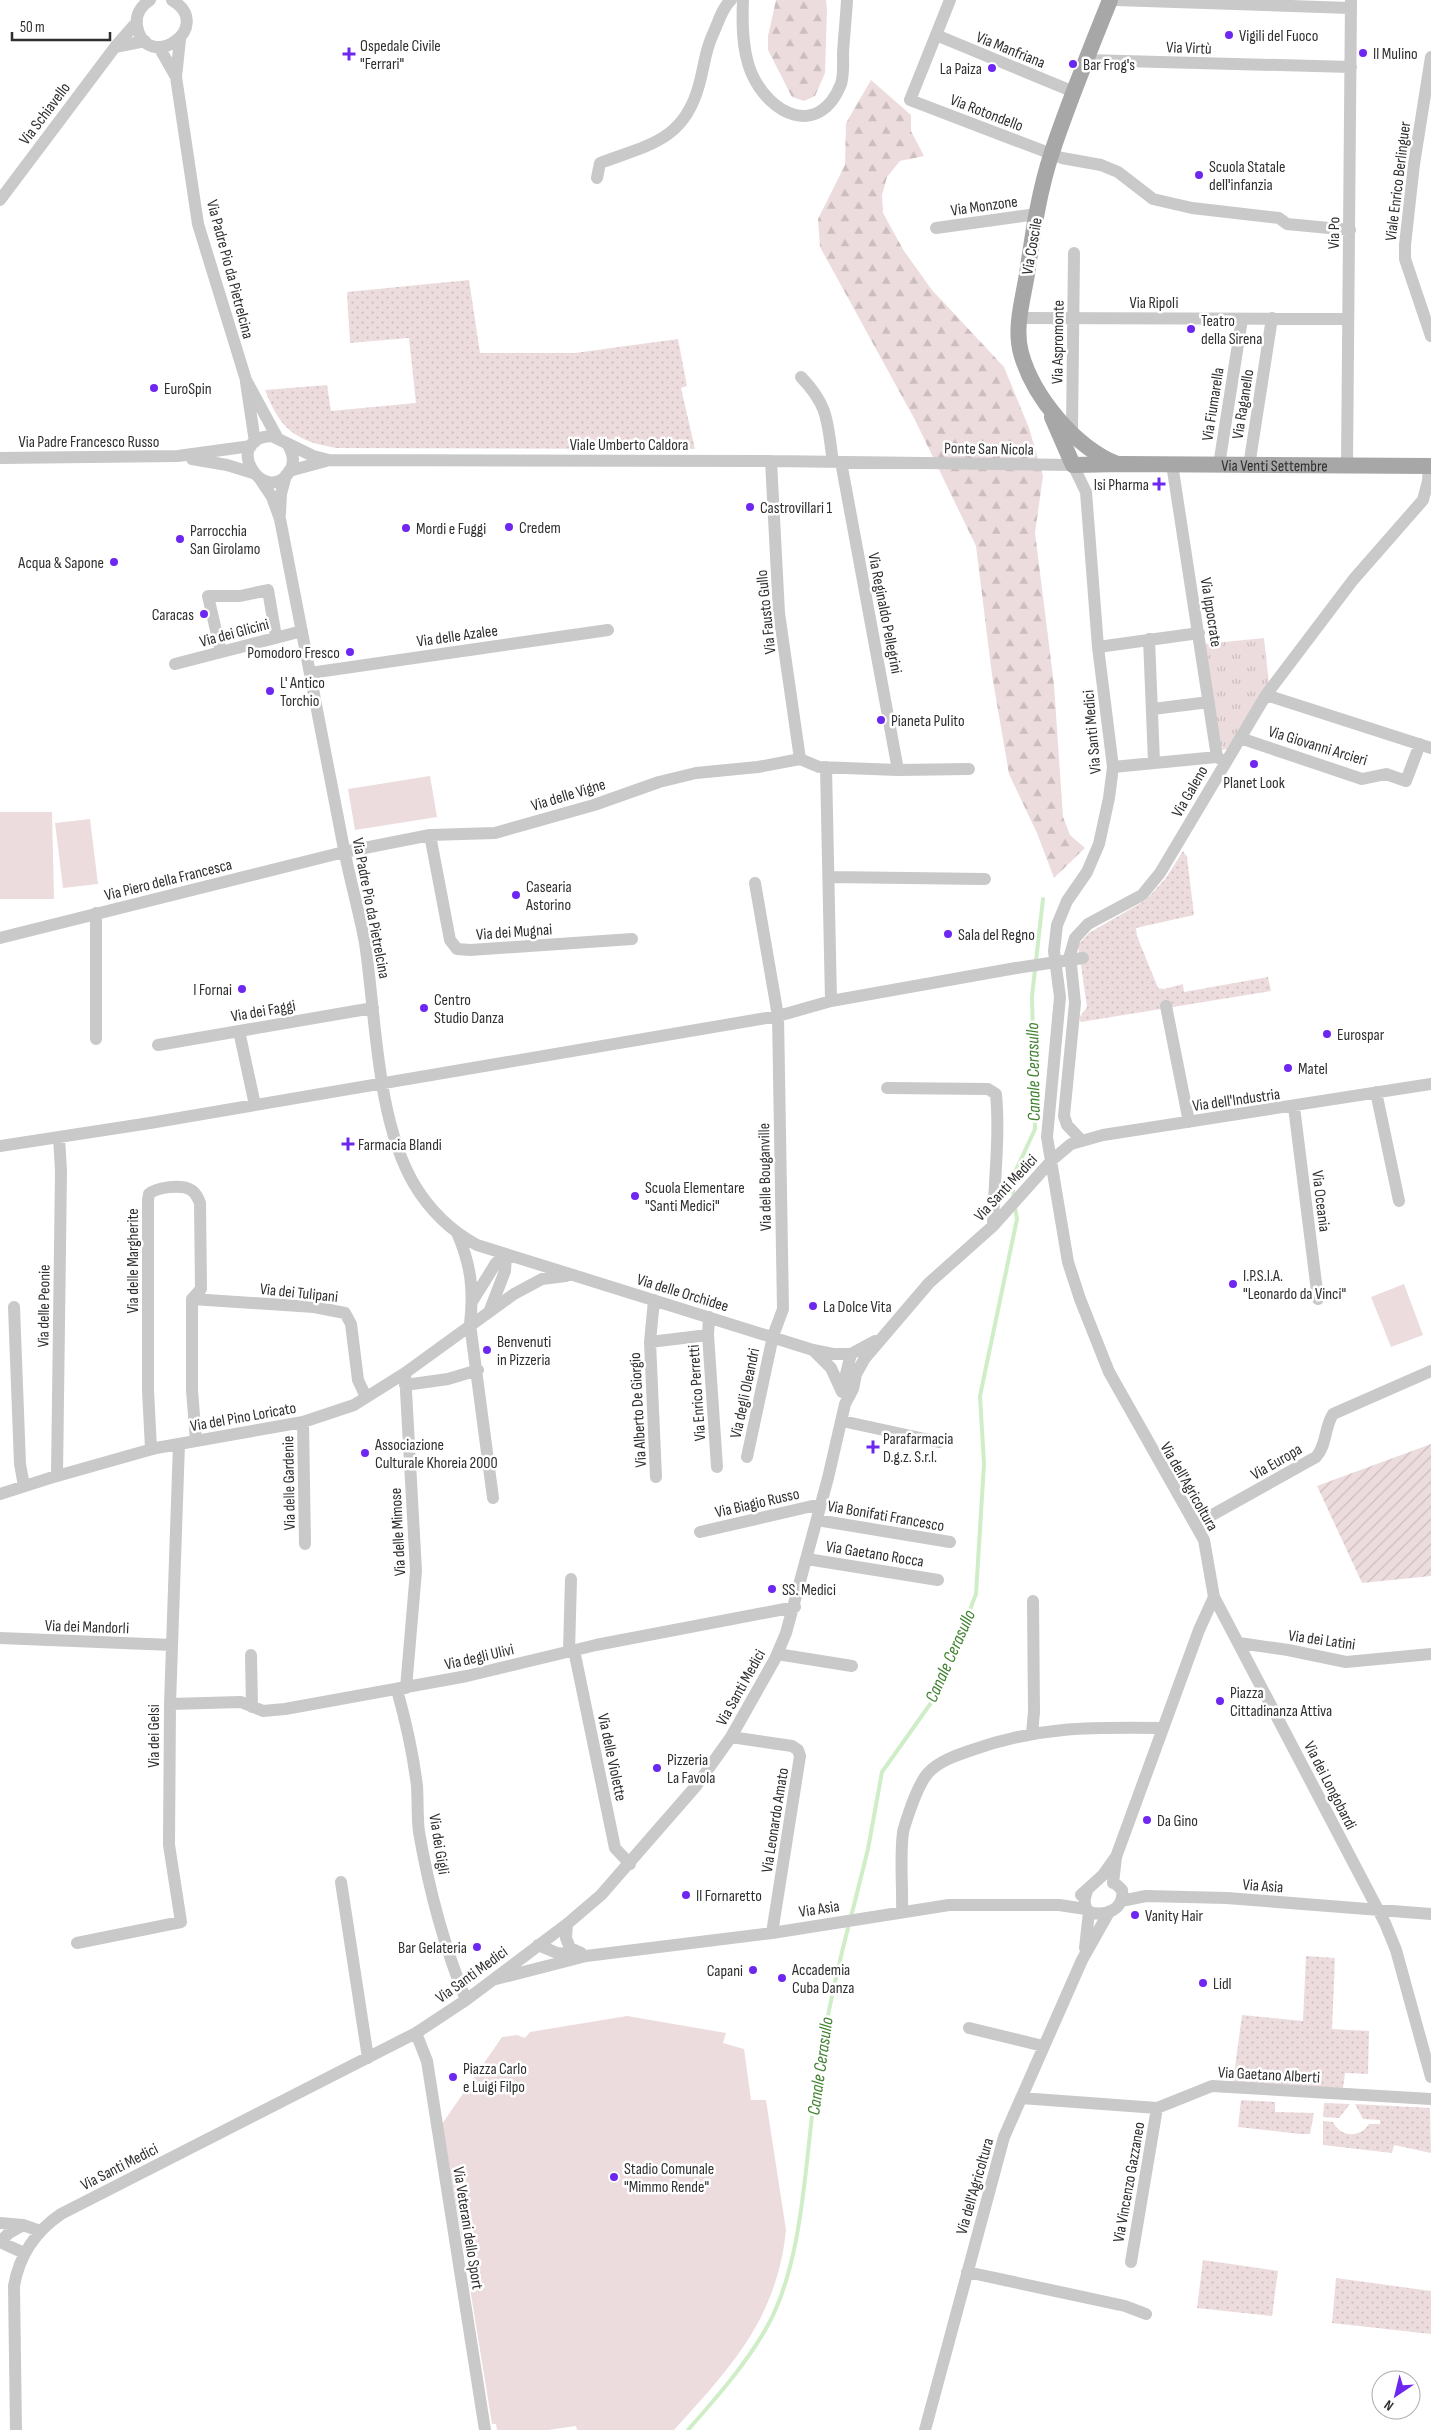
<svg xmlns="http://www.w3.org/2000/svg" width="1431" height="2430" font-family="'Sofia Sans Condensed',sans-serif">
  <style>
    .grass { fill: url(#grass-dots) }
    .forest { fill: url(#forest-firs) }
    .park { fill: url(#park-tufts) }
    .garden { fill: url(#garden-furrows) }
    .pitch { fill: #eddcde }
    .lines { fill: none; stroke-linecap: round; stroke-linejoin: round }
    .stream { stroke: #cfeec7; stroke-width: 4 }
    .minor { stroke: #c9c9c9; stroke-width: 12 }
    .major { stroke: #a7a7a7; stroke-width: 16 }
    .minor-bridge { stroke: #c9c9c9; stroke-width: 12 }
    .poi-dot { fill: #6d27f0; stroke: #fff; stroke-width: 2 }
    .labels { text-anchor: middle; stroke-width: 5; stroke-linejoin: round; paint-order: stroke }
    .poi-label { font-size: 16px; fill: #2f2f2f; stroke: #fff; text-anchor: start }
    .street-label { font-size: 16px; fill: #2f2f2f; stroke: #fff }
    .water-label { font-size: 18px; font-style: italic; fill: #418331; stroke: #fff }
  </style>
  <defs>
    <pattern id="grass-dots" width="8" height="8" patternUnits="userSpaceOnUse" patternTransform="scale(1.25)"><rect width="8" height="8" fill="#eddcde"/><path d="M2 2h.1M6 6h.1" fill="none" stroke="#ccbdbf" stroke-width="1.8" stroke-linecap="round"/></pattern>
    <pattern id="forest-firs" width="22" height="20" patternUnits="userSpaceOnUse" patternTransform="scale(1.25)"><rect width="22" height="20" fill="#eddcde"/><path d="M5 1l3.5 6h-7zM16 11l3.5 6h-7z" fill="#ccbdbf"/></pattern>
    <pattern id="park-tufts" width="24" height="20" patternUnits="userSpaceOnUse" patternTransform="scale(1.25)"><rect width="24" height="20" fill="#eddcde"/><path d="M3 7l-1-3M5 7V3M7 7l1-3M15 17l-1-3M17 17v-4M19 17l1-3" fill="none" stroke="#ccbdbf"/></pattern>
    <pattern id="garden-furrows" width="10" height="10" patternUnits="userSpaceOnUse" patternTransform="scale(1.25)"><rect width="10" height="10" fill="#eddcde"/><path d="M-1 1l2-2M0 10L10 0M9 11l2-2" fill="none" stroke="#ccbdbf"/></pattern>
  </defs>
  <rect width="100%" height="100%" fill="#fff"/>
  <path class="grass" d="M469 280 480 353H575L678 339 687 386 681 388 695 449 336 448C295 441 280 429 265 390L327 385 331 411 416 403 409 338 350 343 347 292Z
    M1183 851 1187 857 1194 915 1136 928 1137 936 1158 988 1164 989 1183 984 1184 992 1268 977 1271 991 1081 1022 1079 1018 1087 1007 1078 945 1089 933 1146 900 1166 878Z
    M1306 1956 1335 1958 1332 2029 1369 2031 1368 2074 1345 2073 1343 2088 1233 2083 1242 2015 1303 2021Z
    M1241 2100 1275 2102V2112L1314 2113 1310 2134H1300L1238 2127Z
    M1324 2103 1350 2104 1339 2118 1323 2117Z
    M1355 2104 1430 2108 1431 2153 1394 2145 1392 2153 1323 2145V2121L1333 2122C1341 2138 1360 2138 1369 2124H1380V2120L1363 2119Z
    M1203 2260 1278 2271 1272 2316 1197 2308Z
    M1336 2278 1431 2291V2334L1332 2323Z"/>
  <path class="forest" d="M776 0H826L827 9 825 73 815 96 804 101 792 97 768 50V36Z
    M871 80 911 115V131L924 156 900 161 887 177 882 195 883 213 904 251 932 290 1004 367 1029 428 1043 476 1035 533 1054 685 1063 817 1070 835 1085 848 1054 878 1037 833 1009 774 992 675 976 546 915 420 820 247 818 219 845 165 846 123Z"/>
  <path class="park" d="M1264 638 1269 684 1228 749 1222 750 1204 644Z"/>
  <path class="garden" d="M1431 1444V1576L1362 1583 1317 1486Z"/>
  <path class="pitch" d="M430 776 437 817 355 830 348 789Z
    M0 812H52L54 899H0Z
    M90 819 98 884 63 888 55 823Z
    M1404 1284 1423 1335 1391 1347 1371 1297Z
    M627 2016 726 2033 723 2043 744 2049 751 2100H766L786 2230C777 2319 730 2368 674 2430H577L576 2426 548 2430H497L496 2424H492L468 2276 471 2273 469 2265 466 2263 469 2259 468 2254 464 2251 442 2124 502 2037 517 2035 525 2038 530 2032Z"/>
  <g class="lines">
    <path class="stream" d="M1014 1197 1011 1181 1035 1129 1032 996 1043 899
      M851 1917 868 1849 882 1772 938 1693 976 1594 984 1464 980 1396 1017 1219 1015 1207
      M688 2430C717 2397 747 2363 768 2325 802 2263 805 2168 814 2099 822 2039 834 1982 849 1924"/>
    <path class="minor" d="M150 0C141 6 135 15 137 26 146 75 217 27 172 0
      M743 0C742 23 742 50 751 72 769 115 819 139 841 84 844 75 843 63 843 53 844 36 846 18 847 0
      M950 0 910 100 1062 158 1101 165 1118 172 1153 199 1192 208 1279 218 1287 224 1350 230
      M1116 0 1350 8
      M936 35 1074 92
      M180 39 176 77 198 224 246 380 277 437
      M115 47 145 41
      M159 47 176 77
      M1431 57 1414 164 1405 245V259L1431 336
      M1086 60 1351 67
      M597 178 600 163C648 145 684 141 699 85 704 68 705 50 713 34 718 23 722 8 731 0
      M0 200 115 47 137 22
      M936 228 1037 214
      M1019 318 1348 319
      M801 377C830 407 827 423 833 462
      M246 382 255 442
      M1072 431 1074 253
      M288 445C293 453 295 462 290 471 264 510 220 438 272 436L313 456 329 460 771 461 1073 465 1086 492 1098 647 1113 767 1109 798 1099 844 1087 872 1067 901 1057 925 1054 951 1060 997 1047 1137 1068 1262 1080 1299 1109 1372 1204 1540 1214 1597 1199 1630 1116 1857 1113 1883
      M0 458 178 456 251 446
      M192 459 227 465 253 473
      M771 461 779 613 800 759
      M841 462 898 770
      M1172 464 1217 757 1225 762
      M1219 465 1242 319
      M1249 466 1272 318
      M1347 466 1351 0
      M289 471 326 461
      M260 479 272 497 280 519C302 629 323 739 344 849 350 880 359 911 365 943 376 1016 376 1119 414 1184 429 1209 451 1231 477 1245L813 1350 833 1354H851
      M280 514 281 494 286 475
      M1149 639 1154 762
      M1098 647 1199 633
      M221 652 208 596H240L268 590 276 637
      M175 664 302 631
      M310 673 608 630
      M1266 695 1431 748
      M1153 709 1209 702
      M1240 738 1362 779 1386 774 1406 781 1420 744
      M800 759 819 767 898 770 969 769
      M826 767 831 1001
      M1113 767 1217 757
      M430 835 450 940 457 949 470 950 632 939
      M829 877 985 879
      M96 913V1039
      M0 938 344 852 430 835 495 833 594 805 659 782 696 773 758 767 800 759
      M1166 1006 1189 1122
      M239 1031 255 1105
      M158 1045 373 1008
      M887 1088 988 1089 996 1094C1000 1137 994 1182 993 1226
      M1376 1092 1399 1201
      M1294 1107 1318 1299
      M1082 1141 1067 1125 1064 1116 1075 1003 1070 955 1075 938 1088 924 1142 895 1160 873 1266 695 1353 580 1423 500 1428 481 1429 466
      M0 1146 150 1123 778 1016 831 1001 1016 968
      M458 1235C471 1266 474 1290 470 1324L493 1498
      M192 1299 314 1307 345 1313 351 1324 358 1380 366 1397
      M473 1300 496 1263 506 1255
      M654 1300 650 1342 656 1477
      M14 1307 20 1464 24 1486
      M490 1310 505 1271 506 1255
      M709 1317 708 1335 717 1467
      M650 1342 708 1335
      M813 1350 831 1368 842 1392
      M405 1373 416 1571 406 1688
      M405 1385 448 1379 478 1370
      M842 1390 851 1354 875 1341
      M842 1421 939 1442
      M303 1422 305 1544
      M151 1449 148 1390V1200L149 1194C157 1187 182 1184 191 1190 196 1193 198 1198 200 1203L201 1289 192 1299V1390L196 1441
      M747 1457 773 1336 783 1309 778 1016 755 883
      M57 1475 61 1171 59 1137
      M0 1494 50 1478 156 1448 303 1422 354 1405 405 1373 514 1294 542 1279 566 1276
      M817 1520 950 1542
      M1196 1524 1316 1457C1327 1445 1324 1428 1333 1414L1431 1371
      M700 1532 821 1504
      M807 1559 938 1580
      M1214 1597 1385 1923 1396 1950 1431 2077
      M0 1638 172 1645
      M1239 1643 1288 1650 1346 1662 1431 1654
      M574 1650 615 1848 630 1864
      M569 1651 571 1579
      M777 1654 852 1666
      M251 1655 252 1707
      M397 1690C406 1722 413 1753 417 1786 418 1801 417 1817 419 1832 429 1890 444 1946 466 2000
      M170 1704 241 1702 263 1711 285 1709 467 1676 596 1645 795 1607
      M1032 1733 1034 1712 1033 1601
      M731 1737 792 1746 798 1750 800 1756 772 1933
      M341 1882 368 2058
      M1087 1891C1084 1900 1083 1905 1089 1912 1106 1917 1125 1909 1122 1890L1117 1885
      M1081 1895 1103 1875 1115 1858
      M1121 1901 1146 1896 1227 1898 1431 1914
      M902 1912C903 1892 899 1845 904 1828 909 1812 917 1786 928 1773 939 1761 957 1755 972 1750 1040 1726 1092 1727 1163 1728
      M567 1924 566 1938 570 1948 581 1953
      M77 1943 181 1922 169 1845 170 1704 179 1444
      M538 1945 557 1953 578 1955
      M1085 1948 1089 1912
      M496 1979 586 1956 772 1933 949 1905H1059L1086 1909
      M969 2028 1043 2046
      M416 2033 427 2061 485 2430
      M1021 2098 1157 2108 1212 2086 1431 2099
      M0 2223 23 2225 40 2231
      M0 2242 9 2233 23 2225
      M0 2242 24 2253
      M1131 2262 1157 2108
      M967 2272 1125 2306 1146 2314
      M16 2430 14 2286C19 2256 36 2231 61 2214L416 2033 466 2000 567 1924 601 1895 696 1786 731 1737 775 1659 786 1633 828 1478 845 1404 853 1389 856 1374 865 1358 929 1283 993 1226 1052 1160 1071 1144 1103 1135 1431 1084
      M925 2430 1004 2137 1082 1960 1109 1912"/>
    <g class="major">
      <path d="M1110 0C1090 50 1069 101 1052 152 1039 191 1033 233 1027 274 1023 299 1014 328 1021 353 1033 397 1075 447 1117 464"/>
      <path id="s1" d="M1052 417 1073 465 1123 464 1431 466"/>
    </g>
    <path class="minor-bridge" d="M1016 968 1083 958"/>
  </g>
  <g class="poi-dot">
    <circle cx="1229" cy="35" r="5"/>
    <circle cx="1363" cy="53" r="5"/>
    <path d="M346.5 46.5h5v5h5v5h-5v5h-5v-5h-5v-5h5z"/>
    <circle cx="1073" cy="64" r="5"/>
    <circle cx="992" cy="68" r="5"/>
    <circle cx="1199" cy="175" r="5"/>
    <circle cx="1191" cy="329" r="5"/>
    <circle cx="154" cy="388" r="5"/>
    <path d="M1156.5 476.5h5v5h5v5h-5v5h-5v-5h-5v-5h5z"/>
    <circle cx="750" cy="507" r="5"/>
    <circle cx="509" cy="527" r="5"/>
    <circle cx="406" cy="528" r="5"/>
    <circle cx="180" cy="539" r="5"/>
    <circle cx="114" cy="562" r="5"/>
    <circle cx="204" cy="614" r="5"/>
    <circle cx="350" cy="652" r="5"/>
    <circle cx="270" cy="691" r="5"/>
    <circle cx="881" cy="720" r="5"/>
    <circle cx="1254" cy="764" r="5"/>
    <circle cx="516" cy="895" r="5"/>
    <circle cx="948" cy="934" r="5"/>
    <circle cx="242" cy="989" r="5"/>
    <circle cx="424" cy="1008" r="5"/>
    <circle cx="1327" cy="1034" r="5"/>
    <circle cx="1288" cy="1068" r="5"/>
    <path d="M345.5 1136.5h5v5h5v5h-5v5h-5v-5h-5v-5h5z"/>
    <circle cx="635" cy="1196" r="5"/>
    <circle cx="1233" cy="1284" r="5"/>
    <circle cx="813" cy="1306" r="5"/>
    <circle cx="487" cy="1350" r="5"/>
    <path d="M870.5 1439.5h5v5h5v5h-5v5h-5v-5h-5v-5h5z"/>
    <circle cx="365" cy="1453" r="5"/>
    <circle cx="772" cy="1589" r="5"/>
    <circle cx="1220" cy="1701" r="5"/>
    <circle cx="657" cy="1768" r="5"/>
    <circle cx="1147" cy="1820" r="5"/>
    <circle cx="686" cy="1895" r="5"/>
    <circle cx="1135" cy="1915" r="5"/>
    <circle cx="477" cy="1947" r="5"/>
    <circle cx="753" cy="1970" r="5"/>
    <circle cx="782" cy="1978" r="5"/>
    <circle cx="1203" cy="1983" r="5"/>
    <circle cx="453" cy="2077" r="5"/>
    <circle cx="614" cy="2177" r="5"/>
  </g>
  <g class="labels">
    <g class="poi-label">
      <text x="1239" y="41">Vigili del Fuoco</text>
      <text x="360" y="51">Ospedale Civile<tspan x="360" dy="18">"Ferrari"</tspan></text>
      <text x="1373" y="59">Il Mulino</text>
      <text x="1083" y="70">Bar Frog's</text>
      <text x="982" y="74" text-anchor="end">La Paiza</text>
      <text x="1209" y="172">Scuola Statale<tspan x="1209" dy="18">dell'infanzia</tspan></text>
      <text x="1201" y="326">Teatro<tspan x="1201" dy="18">della Sirena</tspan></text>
      <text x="164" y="394">EuroSpin</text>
      <text x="1149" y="490" text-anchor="end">Isi Pharma</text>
      <text x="760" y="513">Castrovillari 1</text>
      <text x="519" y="533">Credem</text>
      <text x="416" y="534">Mordi e Fuggi</text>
      <text x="190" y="536">Parrocchia<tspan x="190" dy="18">San Girolamo</tspan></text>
      <text x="104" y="568" text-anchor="end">Acqua &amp; Sapone</text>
      <text x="194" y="620" text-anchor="end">Caracas</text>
      <text x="340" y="658" text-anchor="end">Pomodoro Fresco</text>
      <text x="280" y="688">L' Antico<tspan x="280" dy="18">Torchio</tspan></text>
      <text x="891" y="726">Pianeta Pulito</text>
      <text x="1254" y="788" text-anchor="middle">Planet Look</text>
      <text x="526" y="892">Casearia<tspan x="526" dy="18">Astorino</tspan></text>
      <text x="958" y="940">Sala del Regno</text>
      <text x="232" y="995" text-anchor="end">I Fornai</text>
      <text x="434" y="1005">Centro<tspan x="434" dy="18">Studio Danza</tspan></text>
      <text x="1337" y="1040">Eurospar</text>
      <text x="1298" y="1074">Matel</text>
      <text x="358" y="1150">Farmacia Blandi</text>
      <text x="645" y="1193">Scuola Elementare<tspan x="645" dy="18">"Santi Medici"</tspan></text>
      <text x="1243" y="1281">I.P.S.I.A.<tspan x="1243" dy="18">"Leonardo da Vinci"</tspan></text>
      <text x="823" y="1312">La Dolce Vita</text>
      <text x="497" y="1347">Benvenuti<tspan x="497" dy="18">in Pizzeria</tspan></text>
      <text x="883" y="1444">Parafarmacia<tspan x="883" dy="18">D.g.z. S.r.l.</tspan></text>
      <text x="375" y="1450">Associazione<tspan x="375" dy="18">Culturale Khoreia 2000</tspan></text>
      <text x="782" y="1595">SS. Medici</text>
      <text x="1230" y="1698">Piazza<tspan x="1230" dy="18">Cittadinanza Attiva</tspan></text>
      <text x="667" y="1765">Pizzeria<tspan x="667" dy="18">La Favola</tspan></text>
      <text x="1157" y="1826">Da Gino</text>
      <text x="696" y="1901">Il Fornaretto</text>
      <text x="1145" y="1921">Vanity Hair</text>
      <text x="467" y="1953" text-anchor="end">Bar Gelateria</text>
      <text x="792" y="1975">Accademia<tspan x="792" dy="18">Cuba Danza</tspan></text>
      <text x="743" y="1976" text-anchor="end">Capani</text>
      <text x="1213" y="1989">Lidl</text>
      <text x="463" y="2074">Piazza Carlo<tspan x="463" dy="18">e Luigi Filpo</tspan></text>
      <text x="624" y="2174">Stadio Comunale<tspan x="624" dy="18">"Mimmo Rende"</tspan></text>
    </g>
    <g class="street-label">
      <text transform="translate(1189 47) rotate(2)" y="6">Via Virtù</text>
      <text transform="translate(1011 49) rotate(22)" y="6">Via Manfriana</text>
      <text transform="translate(987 112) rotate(21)" y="6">Via Rotondello</text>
      <text transform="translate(44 113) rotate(-53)" y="6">Via Schiavello</text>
      <text transform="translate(1397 181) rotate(-83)" y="6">Viale Enrico Berlinguer</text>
      <text transform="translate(984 205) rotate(-8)" y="6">Via Monzone</text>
      <text transform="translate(1333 233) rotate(-89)" y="6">Via Po</text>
      <text transform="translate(1031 246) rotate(-80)" y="6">Via Coscile</text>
      <text transform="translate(231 269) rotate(75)" y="6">Via Padre Pio da Pietrelcina</text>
      <text x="1154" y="308">Via Ripoli</text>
      <text transform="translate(1057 342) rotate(-89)" y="6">Via Aspromonte</text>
      <text transform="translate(1212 404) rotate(-81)" y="6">Via Fiumarella</text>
      <text transform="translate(1242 404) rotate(-81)" y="6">Via Raganello</text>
      <text x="89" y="447">Via Padre Francesco Russo</text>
      <text x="629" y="450">Viale Umberto Caldora</text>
      <text transform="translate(989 448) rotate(1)" y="6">Ponte San Nicola</text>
      <text dy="6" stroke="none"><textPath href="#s1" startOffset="254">Via Venti Settembre</textPath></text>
      <text transform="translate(765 612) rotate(-96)" y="6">Via Fausto Gullo</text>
      <text transform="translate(1212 612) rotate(81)" y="6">Via Ippocrate</text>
      <text transform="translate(886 613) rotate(79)" y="6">Via Reginaldo Pellegrini</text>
      <text transform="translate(234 632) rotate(-15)" y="6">Via dei Glicini</text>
      <text transform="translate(457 635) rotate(-8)" y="6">Via delle Azalee</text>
      <text transform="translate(1091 732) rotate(-95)" y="6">Via Santi Medici</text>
      <text transform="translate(1318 745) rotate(17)" y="6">Via Giovanni Arcieri</text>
      <text transform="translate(1189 791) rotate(-60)" y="6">Via Galeno</text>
      <text transform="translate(568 794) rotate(-17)" y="6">Via delle Vigne</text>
      <text transform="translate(168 879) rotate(-14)" y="6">Via Piero della Francesca</text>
      <text transform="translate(372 908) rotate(79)" y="6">Via Padre Pio da Pietrelcina</text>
      <text transform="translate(514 931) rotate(-4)" y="6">Via dei Mugnai</text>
      <text transform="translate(263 1010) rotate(-10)" y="6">Via dei Faggi</text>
      <text transform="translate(1236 1099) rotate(-8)" y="6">Via dell'Industria</text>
      <text transform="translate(764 1177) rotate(-91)" y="6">Via delle Bouganville</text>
      <text transform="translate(1005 1187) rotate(-47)" y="6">Via Santi Medici</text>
      <text transform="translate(1322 1201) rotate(83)" y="6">Via Oceania</text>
      <text transform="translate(132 1261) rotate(-90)" y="6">Via delle Margherite</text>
      <text transform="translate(299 1292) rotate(6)" y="6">Via dei Tulipani</text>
      <text transform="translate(683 1292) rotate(17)" y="6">Via delle Orchidee</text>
      <text transform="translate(43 1306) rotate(-89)" y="6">Via delle Peonie</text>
      <text transform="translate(696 1393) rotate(-94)" y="6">Via Enrico Perretti</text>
      <text transform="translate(744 1393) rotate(-78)" y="6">Via degli Oleandri</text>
      <text transform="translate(637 1410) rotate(-93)" y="6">Via Alberto De Giorgio</text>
      <text transform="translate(243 1416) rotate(-10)" y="6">Via del Pino Loricato</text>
      <text transform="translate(1276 1461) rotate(-30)" y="6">Via Europa</text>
      <text transform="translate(288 1483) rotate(-91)" y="6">Via delle Gardenie</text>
      <text transform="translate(1190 1486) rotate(60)" y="6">Via dell'Agricoltura</text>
      <text transform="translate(757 1502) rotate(-13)" y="6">Via Biagio Russo</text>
      <text transform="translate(886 1515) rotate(10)" y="6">Via Bonifati Francesco</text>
      <text transform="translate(397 1532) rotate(-93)" y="6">Via delle Mimose</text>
      <text transform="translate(875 1553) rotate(9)" y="6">Via Gaetano Rocca</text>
      <text transform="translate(87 1626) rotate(2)" y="6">Via dei Mandorli</text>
      <text transform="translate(1322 1639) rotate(8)" y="6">Via dei Latini</text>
      <text transform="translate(479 1656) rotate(-13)" y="6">Via degli Ulivi</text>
      <text transform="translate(740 1687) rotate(-61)" y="6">Via Santi Medici</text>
      <text transform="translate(153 1736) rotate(-90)" y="6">Via dei Gelsi</text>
      <text transform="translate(613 1757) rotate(78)" y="6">Via delle Violette</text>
      <text transform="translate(1331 1785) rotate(63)" y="6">Via dei Longobardi</text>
      <text transform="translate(774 1820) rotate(-81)" y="6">Via Leonardo Amato</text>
      <text transform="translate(440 1844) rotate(81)" y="6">Via dei Gigli</text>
      <text transform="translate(1263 1885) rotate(4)" y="6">Via Asia</text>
      <text transform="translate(819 1908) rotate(-9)" y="6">Via Asia</text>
      <text transform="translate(471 1974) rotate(-36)" y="6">Via Santi Medici</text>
      <text transform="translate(1269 2074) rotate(3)" y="6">Via Gaetano Alberti</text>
      <text transform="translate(119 2166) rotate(-27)" y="6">Via Santi Medici</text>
      <text transform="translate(1128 2182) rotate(-80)" y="6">Via Vincenzo Gazzaneo</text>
      <text transform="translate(974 2186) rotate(-74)" y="6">Via dell'Agricoltura</text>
      <text transform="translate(469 2228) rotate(81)" y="6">Via Veterani dello Sport</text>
    </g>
    <g class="water-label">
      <text transform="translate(1033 1072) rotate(-91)" y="6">Canale Cerasullo</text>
      <text transform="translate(950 1656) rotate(-66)" y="6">Canale Cerasullo</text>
      <text transform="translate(820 2066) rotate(-82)" y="6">Canale Cerasullo</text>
    </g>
  </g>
  <g transform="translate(1396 2395) rotate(215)"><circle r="24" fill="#ffffff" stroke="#acacac"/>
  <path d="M0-4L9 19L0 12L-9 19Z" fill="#6d27f0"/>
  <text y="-8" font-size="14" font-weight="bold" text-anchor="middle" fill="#2f2f2f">N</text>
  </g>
  <path d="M12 32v8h98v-8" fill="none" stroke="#2f2f2f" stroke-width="2.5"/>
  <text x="20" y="32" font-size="15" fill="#2f2f2f" stroke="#ffffff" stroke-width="4" paint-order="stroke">50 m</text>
</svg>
